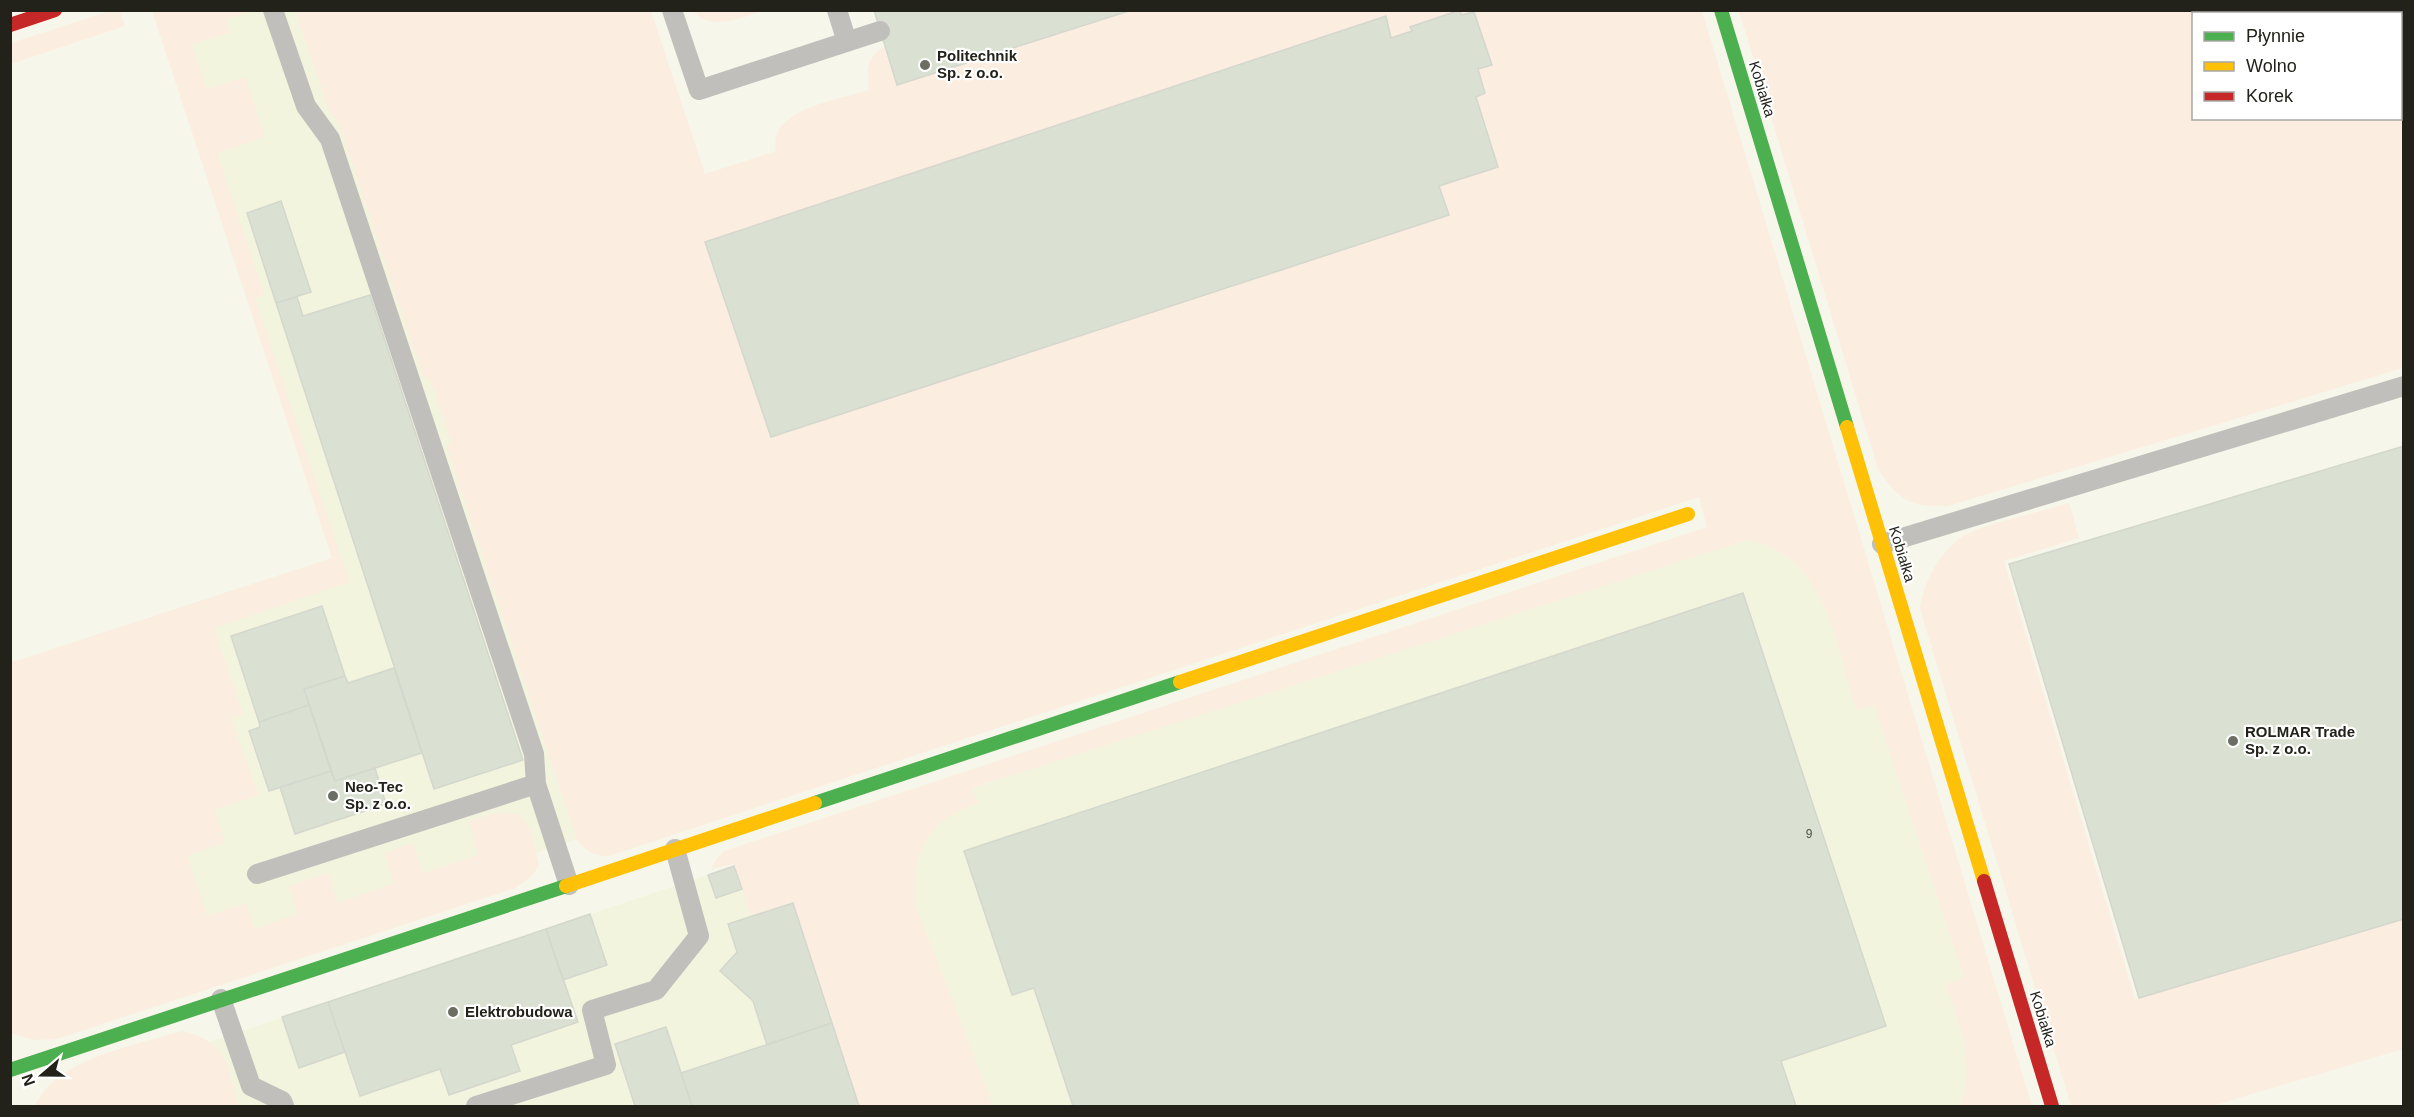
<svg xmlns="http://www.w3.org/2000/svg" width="2414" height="1117" font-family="Arial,sans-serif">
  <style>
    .built { fill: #f3f4dd }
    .green { fill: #fbeddf; fill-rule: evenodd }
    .building { fill: #dae0d2; stroke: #d4d7cd; stroke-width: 1.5 }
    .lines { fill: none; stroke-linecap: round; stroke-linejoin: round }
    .lane { stroke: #c0bfbb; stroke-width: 20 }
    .fast { stroke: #4caf50; stroke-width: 14 }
    .slow { stroke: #ffc107; stroke-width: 14 }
    .jam { stroke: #c62828; stroke-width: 14 }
    .poi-dot { fill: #6c6d63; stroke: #fff; stroke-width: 2 }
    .labels { text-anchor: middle; stroke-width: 4.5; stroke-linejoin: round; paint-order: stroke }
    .number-label { font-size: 12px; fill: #515249 }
    .poi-label { font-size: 15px; font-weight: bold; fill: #22221a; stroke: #fff; text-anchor: start }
    .street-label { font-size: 15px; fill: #22221a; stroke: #fff }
  </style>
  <rect width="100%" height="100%" fill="#f6f7ea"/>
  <path class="built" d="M174 10 315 11 587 836 68 1007 10 663 332 558 155 17Z
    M1771 526 1847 578 2006 1106H985L876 820Z
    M796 842 885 1106H208L188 1049 708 875Z"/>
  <path class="green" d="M110 11H120L125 26 11 64V43Z
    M152 11H251L226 19 230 32 192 45 207 89 245 77 265 137 217 153 264 295 255 298 349 582 214 628 243 714 231 718 258 795 214 810 225 842 187 856 207 916 245 903 254 929 298 914 289 886 328 873 338 903 394 883 384 853 413 843 423 873 478 855 469 821C524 803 528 811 539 866L530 878 515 888 57 1039 34 1040 11 1033 10 663 332 558Z
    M295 11H651L705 174 776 151C767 109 839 100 869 90 866 70 866 57 885 46L897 85 1132 11H1702L2032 1106H1960C1976 1063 1960 1026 1946 984L1964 978 1874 705 1856 710C1836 643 1827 556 1747 540L972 788 978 803C925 822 913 850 915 904L993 1106H859L793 903 751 917 734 864 711 869 716 859 724 851 1707 527 1699 497 609 856C594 856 586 852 577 840L447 448 451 442 430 379 423 376 339 123 329 110Z
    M693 11H762C739 18 712 32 693 11Z
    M1739 11H2403V368L1948 506C1911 508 1898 500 1878 469ZM2194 14H2400V118H2194Z
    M2069 503 2079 538 2004 561 2135 999 2403 919V1049L2212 1106H2071L1920 609C1923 582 1941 549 1965 535 1989 522 2041 512 2069 503Z
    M181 1031C229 1041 226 1066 239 1106H35C56 1058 135 1046 181 1031Z"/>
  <path class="building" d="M874 10H1132L897 85Z
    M1460 10 1461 15 1474 12 1492 65 1478 69 1485 93 1476 97 1498 167 1439 186 1449 215 771 437 705 242 1386 16 1391 38 1412 31 1410 27Z
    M281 201 311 292 276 303 247 213Z
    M370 295 523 760 434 789 276 303 297 297 303 316Z
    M2404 446V919L2139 998 2009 564Z
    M1743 593 1886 1026 1781 1061 1796 1106H1073L1034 988 1012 995 964 851Z
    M322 606 345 676 304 689 309 705 259 722 231 636Z
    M394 668 422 753 335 781 304 689 345 676 348 683Z
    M309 705 331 771 269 791 249 731 260 727 259 722Z
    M375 768 386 804 295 834 280 787 331 771 335 781Z
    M734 866 742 889 716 898 708 875Z
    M793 903 832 1023 767 1045 753 1001 720 971 737 952 728 924Z
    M590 914 607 965 563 980 546 929Z
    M546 929 578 1022 511 1045 520 1071 449 1095 440 1069 360 1096 328 1002Z
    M328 1002 345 1052 299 1068 282 1017Z
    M832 1023 859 1106H692L681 1073Z
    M666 1027 692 1106H635L615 1044Z"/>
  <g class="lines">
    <path class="lane" d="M273 10 306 106 330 139 534 754 536 784
      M672 10 699 90 880 31
      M837 10 847 42
      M1882 544 2404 386
      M257 874 536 784 569 885
      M221 999 251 1086 282 1101 284 1106
      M476 1106 606 1065 592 1010 656 990 699 936 675 849"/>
    <path class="fast" d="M1721 10 1847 427
      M815 803 1180 682
      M10 1070 566 886"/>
    <path class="slow" d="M1847 427 1984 881
      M1180 682 1688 514
      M566 886 815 803"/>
    <path class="jam" d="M10 25 55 10
      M1984 881 2052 1106"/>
  </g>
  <g class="poi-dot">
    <circle cx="925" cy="65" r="6"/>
    <circle cx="2233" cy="741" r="6"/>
    <circle cx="333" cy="796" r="6"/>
    <circle cx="453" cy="1012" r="6"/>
  </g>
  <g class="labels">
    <g class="number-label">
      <text x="1809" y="838">9</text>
    </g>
    <g class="poi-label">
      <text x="937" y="61">Politechnik<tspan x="937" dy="17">Sp. z o.o.</tspan></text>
      <text x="2245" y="737">ROLMAR Trade<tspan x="2245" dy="17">Sp. z o.o.</tspan></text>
      <text x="345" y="792">Neo-Tec<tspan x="345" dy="17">Sp. z o.o.</tspan></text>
      <text x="465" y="1017">Elektrobudowa</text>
    </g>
    <g class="street-label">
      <text transform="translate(1762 89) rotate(73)" y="5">Kobiałka</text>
      <text transform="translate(1902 554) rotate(73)" y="5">Kobiałka</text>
      <text transform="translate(2043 1019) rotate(73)" y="5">Kobiałka</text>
    </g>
  </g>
  <rect width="2414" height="1117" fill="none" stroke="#22221a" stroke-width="24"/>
  <rect x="2192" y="12" width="210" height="108" fill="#ffffff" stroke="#a7a7a3" stroke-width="1.5"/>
  <rect x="2204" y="32" width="30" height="9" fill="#4caf50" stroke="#a7a7a3" stroke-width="1.5"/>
  <text x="2246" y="42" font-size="18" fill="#22221a">Płynnie</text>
  <rect x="2204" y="62" width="30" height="9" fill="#ffc107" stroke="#a7a7a3" stroke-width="1.5"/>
  <text x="2246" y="72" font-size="18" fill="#22221a">Wolno</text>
  <rect x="2204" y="92" width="30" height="9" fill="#c62828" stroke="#a7a7a3" stroke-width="1.5"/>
  <text x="2246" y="102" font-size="18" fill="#22221a">Korek</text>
  <g transform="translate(42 1075) rotate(250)" stroke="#ffffff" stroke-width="4.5" paint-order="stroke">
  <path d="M0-4.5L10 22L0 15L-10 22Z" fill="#22221a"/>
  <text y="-9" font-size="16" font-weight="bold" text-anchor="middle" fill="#22221a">N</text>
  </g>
</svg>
